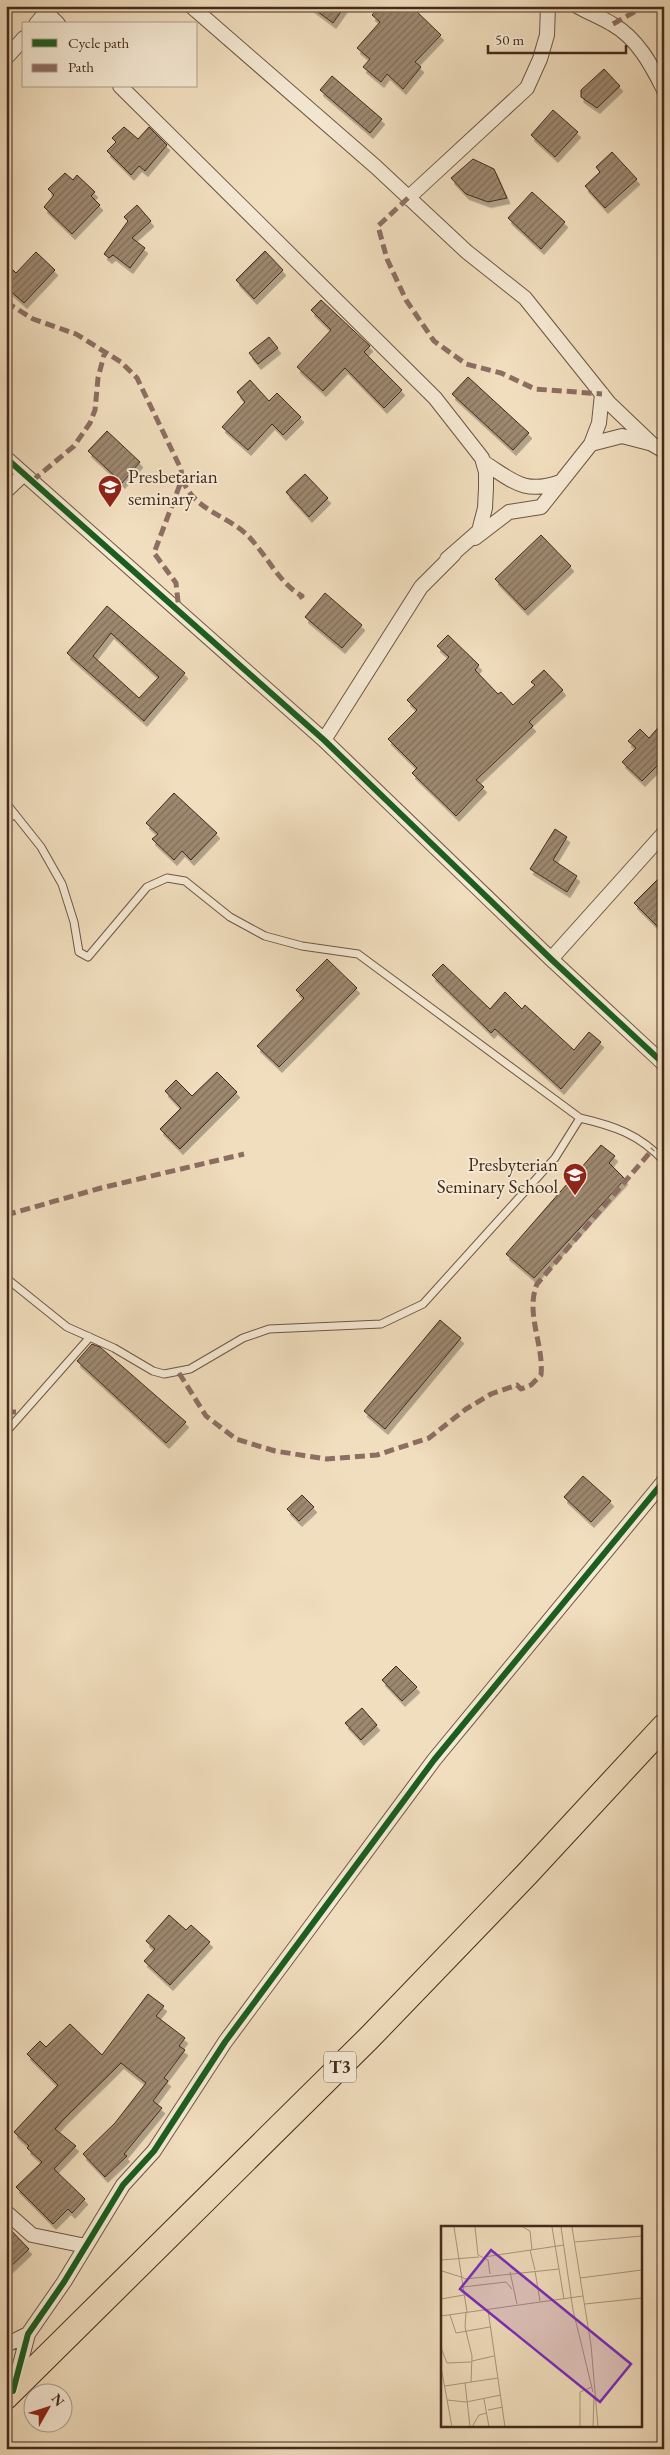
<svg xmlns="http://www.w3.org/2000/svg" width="670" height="2455" font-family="'EB Garamond',serif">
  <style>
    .building { fill: url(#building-hatch); stroke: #432a1b; fill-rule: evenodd; filter: url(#shadow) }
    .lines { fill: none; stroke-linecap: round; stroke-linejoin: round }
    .service-casing { stroke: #6e5744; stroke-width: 9 }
    .minor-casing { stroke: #6e5744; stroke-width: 16 }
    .trunk-casing { stroke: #432a1b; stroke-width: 26 }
    .service { stroke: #f6ead5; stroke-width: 7 }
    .minor { stroke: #f6ead5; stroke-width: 14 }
    .trunk { stroke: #f1debe; stroke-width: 24 }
    .quiet { stroke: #8d6e63; stroke-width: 5; stroke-dasharray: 10 5; stroke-linecap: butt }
    .cycleway-casing { stroke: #f6ead5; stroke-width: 9 }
    .cycleway { stroke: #1b5e20; stroke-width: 6 }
    .labels { text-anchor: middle; stroke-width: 4; stroke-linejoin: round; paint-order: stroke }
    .shield { fill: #f6ead5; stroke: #796453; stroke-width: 1 }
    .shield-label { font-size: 18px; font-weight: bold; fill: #432a1b }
    .poi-label { font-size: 19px; fill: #432a1b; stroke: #f6ead5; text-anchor: start }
    .inset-road { fill: none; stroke: #ab967d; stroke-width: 1 }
    .view { fill: #7b2cbf; fill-opacity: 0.15; stroke: #7b2cbf; stroke-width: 2.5 }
    .inset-edge { fill: none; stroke: #432a1b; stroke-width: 2.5 }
  </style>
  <defs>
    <pattern id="building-hatch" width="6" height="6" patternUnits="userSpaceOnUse" patternTransform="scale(1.25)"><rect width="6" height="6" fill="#9d8870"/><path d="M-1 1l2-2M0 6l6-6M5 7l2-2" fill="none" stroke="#826f5b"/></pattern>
    <filter id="shadow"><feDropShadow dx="3" dy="5.5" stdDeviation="0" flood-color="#0004"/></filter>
  </defs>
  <rect width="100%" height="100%" fill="#f1debe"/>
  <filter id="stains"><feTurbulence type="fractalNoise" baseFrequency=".004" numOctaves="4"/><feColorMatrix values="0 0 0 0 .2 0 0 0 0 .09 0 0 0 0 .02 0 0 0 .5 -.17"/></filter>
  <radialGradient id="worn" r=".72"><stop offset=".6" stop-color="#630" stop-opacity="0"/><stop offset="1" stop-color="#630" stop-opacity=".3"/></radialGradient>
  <path class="building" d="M310 6H345L333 23Z
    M380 6H411L441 35 415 62 421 67 403 89 387 74 381 82 363 67 370 59 357 48 380 22 372 15Z
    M604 69 620 86 597 108 581 97V90Z
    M332 76 382 119 370 133 320 90Z
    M553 110 578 132 555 157 531 135Z
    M124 127 138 139 149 127 167 145 145 171 139 166 131 175 107 151 116 142 112 138Z
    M612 152 637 179 605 208 585 186 600 172 596 167Z
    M473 159 494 169 507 198 488 202 466 194 451 178Z
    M65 173 73 180 77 175 95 192 91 196 100 205 72 234 44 207 54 195 48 189Z
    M532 192 565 222 541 249 508 218Z
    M137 205 151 221 132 238 145 248 130 268 113 255 109 258 104 254 128 221 124 217Z
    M265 251 283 270 254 299 236 280Z
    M36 252 55 270 24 303 6 287V263L16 273Z
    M321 300 370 346 364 352 402 390 384 408 345 368 323 391 297 367 331 330 311 310Z
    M269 337 278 348 258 364 249 353Z
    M468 377 529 433 513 450 452 394Z
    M250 380 269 401 277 393 301 417 283 435 272 424 248 450 222 427 245 402 237 392Z
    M107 431 140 462 122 483 88 451Z
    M305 474 328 498 309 517 286 492Z
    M541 535 571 566 525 610 495 579Z
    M325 593 362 625 342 648 305 617Z
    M107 606 185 673 144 721 67 653ZM111 633 159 677 139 698 93 656Z
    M448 635 479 665 475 670 498 694 501 692 513 705 535 685 531 682 544 670 563 690 529 722 533 726 476 780 484 787 456 816 412 773 417 768 388 739 417 710 407 700 449 657 437 646Z
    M664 721V759L642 781 622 762 636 748 628 741 640 729 649 738Z
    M174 793 217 833 191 860 182 851 174 860 152 839 158 834 146 823Z
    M555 829 567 837 553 860 577 876 567 892 530 869Z
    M664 873V933L634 903Z
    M327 959 357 988 279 1067 257 1046 304 998 296 990Z
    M443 964 490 1009 505 992 522 1009 525 1005 574 1050 589 1032 601 1042 561 1089 495 1029 491 1033 432 975Z
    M217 1072 237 1092 180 1149 160 1129 181 1108 165 1091 176 1080 192 1096Z
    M601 1145 615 1156 609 1163 625 1179 534 1278 506 1254Z
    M440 1320 461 1338 385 1429 364 1411Z
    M92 1344 100 1347 186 1422 166 1443 77 1361Z
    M583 1476 611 1501 591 1522 564 1497Z
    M302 1495 314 1507 299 1521 287 1509Z
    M396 1666 417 1687 402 1701 382 1680Z
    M362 1708 377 1725 361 1740 345 1723Z
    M169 1915 186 1930 191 1925 210 1942 170 1985 144 1961 155 1949 146 1941Z
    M148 1994 164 2006 156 2016 185 2038 179 2046 185 2050 164 2078 168 2081 153 2101 162 2108 124 2154 127 2156 105 2177 83 2154 115 2123 146 2083 121 2063 64 2119 55 2129 76 2146 54 2169 85 2199 72 2213 68 2209 53 2224 16 2187 42 2162 27 2148 29 2146 14 2132 58 2085 27 2054 40 2041 46 2047 70 2024 102 2055Z
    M6 2225 29 2249 6 2271Z"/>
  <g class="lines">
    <defs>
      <path id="service" d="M6 803 41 847 62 884 74 922 79 952 88 957 147 887 167 878 185 881 230 917 265 936 302 946 358 954 580 1118
        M6 820 15 814
        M6 1278 67 1327 114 1348 153 1371 164 1374 190 1369 243 1338 269 1329 381 1324 423 1304 555 1158 580 1118C614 1126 639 1134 664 1161
        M6 1432 90 1337"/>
      <path id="minor" d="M191 6 376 167 467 252 525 298 609 403 652 444 664 451
        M577 6C589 13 601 17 612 24 637 38 651 64 664 90
        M46 12 58 24
        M36 24 51 6
        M6 58 24 38
        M120 86 435 398 482 458 486 472V488L485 508 479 531 447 559
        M408 198 527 88 540 59 547 35 548 6
        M591 444 622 436 649 443
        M6 458 324 740 551 959 664 1064
        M483 462C512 480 524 495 560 482
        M6 491 24 474
        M475 538 509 512 541 507 591 444 599 423 602 394
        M324 740 421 587 454 554
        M551 959 664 833
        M6 2212 32 2235 86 2246
        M6 2345 28 2334
        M15 2384 28 2334 64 2282 123 2185 154 2151 225 2042 434 1760 664 1481"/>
      <path id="trunk" d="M6 2397 369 2038 527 1874 664 1726"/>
    </defs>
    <use href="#service" class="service-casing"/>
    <use href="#minor" class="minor-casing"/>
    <use href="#trunk" class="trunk-casing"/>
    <use href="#service" class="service"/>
    <use href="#minor" class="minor"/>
    <use href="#trunk" class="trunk"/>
    <path class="quiet" d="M613 24 636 11 651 6
      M408 198 378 226 387 259 406 300 434 341 466 364 501 373 535 389 602 394
      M6 302 33 319 76 334 121 362 137 378 181 469 182 479 154 553 176 583 179 611
      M182 479C196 513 228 514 250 538 267 556 280 584 302 596L299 598
      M32 481 74 446 90 423 95 410 98 378 105 351
      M6 1215 101 1188 244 1154
      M179 1373 206 1416 236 1439 275 1451 327 1459 377 1455 429 1438 466 1409 491 1394 517 1385 521 1389 531 1385 541 1375C544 1345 525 1313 537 1284L653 1149
      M6 1412H21"/>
    <defs>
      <path id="cycleway" d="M6 458 324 740 551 959 664 1064
        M13 2391 28 2334 64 2282 123 2185 154 2151 225 2042 434 1760 664 1481"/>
    </defs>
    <use href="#cycleway" class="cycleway-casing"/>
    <use href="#cycleway" class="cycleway"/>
  </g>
  <defs>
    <symbol id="school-pin" viewBox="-11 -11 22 30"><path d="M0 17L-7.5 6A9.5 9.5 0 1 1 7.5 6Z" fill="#8f2418" stroke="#f6ead5"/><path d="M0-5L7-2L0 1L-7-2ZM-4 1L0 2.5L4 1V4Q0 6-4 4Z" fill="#fff"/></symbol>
  </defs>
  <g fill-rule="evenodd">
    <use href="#school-pin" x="96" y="473" width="28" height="38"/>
    <use href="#school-pin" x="561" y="1161" width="28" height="38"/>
  </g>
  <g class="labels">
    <rect class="shield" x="324" y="2051.5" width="32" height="31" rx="4"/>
    <g class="shield-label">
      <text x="340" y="2073">T3</text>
    </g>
    <g class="poi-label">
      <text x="128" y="483">Presbetarian<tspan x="128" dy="22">seminary</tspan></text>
      <text x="558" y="1171" text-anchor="end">Presbyterian<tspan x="558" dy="22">Seminary School</tspan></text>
    </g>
  </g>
  <g transform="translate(441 2226)">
    <rect width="201" height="201" fill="#f1debe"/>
    <path class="inset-road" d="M13 1 26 86M34 1 37 29 47 34 49 48M82 1 89 5 91 24M111 1 123 73M120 1 132 84 152 166M131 1 150 119 157 201M134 16 201 10M89 24 94 44M43 31 123 19M0 34 38 31M1 45 20 51M94 45 99 75M69 46 76 78M20 50 24 53 118 43M139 52 201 44M22 61 65 56 71 63M0 73 23 69M144 78 201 72M47 84 64 201M9 89 15 107 49 101M0 90 142 70M0 122 6 137 30 136M31 135 53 130M0 141 11 201M30 156 57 152M24 157 29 201M4 160 30 156 31 130 24 101 25 86M43 173 48 201M6 174 25 176 60 169M47 184 62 181M31 201 38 189 46 187M139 201V166L151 161M152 201 153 170"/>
    <path class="view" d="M50 24 190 138 159 176 19 63Z"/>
    <rect width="201" height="201" class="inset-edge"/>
  </g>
  <rect width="670" height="2455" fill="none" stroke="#f1debe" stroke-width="25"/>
  <rect x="8" y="8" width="655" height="2440" fill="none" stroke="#432a1b" stroke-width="2.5"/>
  <rect x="12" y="12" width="645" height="2430" fill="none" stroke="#432a1b"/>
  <rect x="22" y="22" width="175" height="65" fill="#f6ead5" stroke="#ae9d8b"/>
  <rect x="32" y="39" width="25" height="8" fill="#1b5e20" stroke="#ae9d8b"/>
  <text x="68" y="48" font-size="15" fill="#432a1b">Cycle path</text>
  <rect x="32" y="64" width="25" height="8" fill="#8d6e63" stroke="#ae9d8b"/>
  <text x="68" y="72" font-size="15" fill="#432a1b">Path</text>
  <g transform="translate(48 2408) rotate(51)"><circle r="24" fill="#f6ead5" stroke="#ae9d8b"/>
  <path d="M0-4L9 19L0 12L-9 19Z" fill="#8f2418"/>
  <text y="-8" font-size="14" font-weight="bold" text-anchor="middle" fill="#432a1b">N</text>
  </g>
  <path d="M488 45v8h138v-8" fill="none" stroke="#432a1b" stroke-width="2.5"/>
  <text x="495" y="45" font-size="15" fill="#432a1b" stroke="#f6ead5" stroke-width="4" paint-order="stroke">50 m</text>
  <rect width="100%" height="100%" filter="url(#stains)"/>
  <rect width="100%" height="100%" fill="url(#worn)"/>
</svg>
